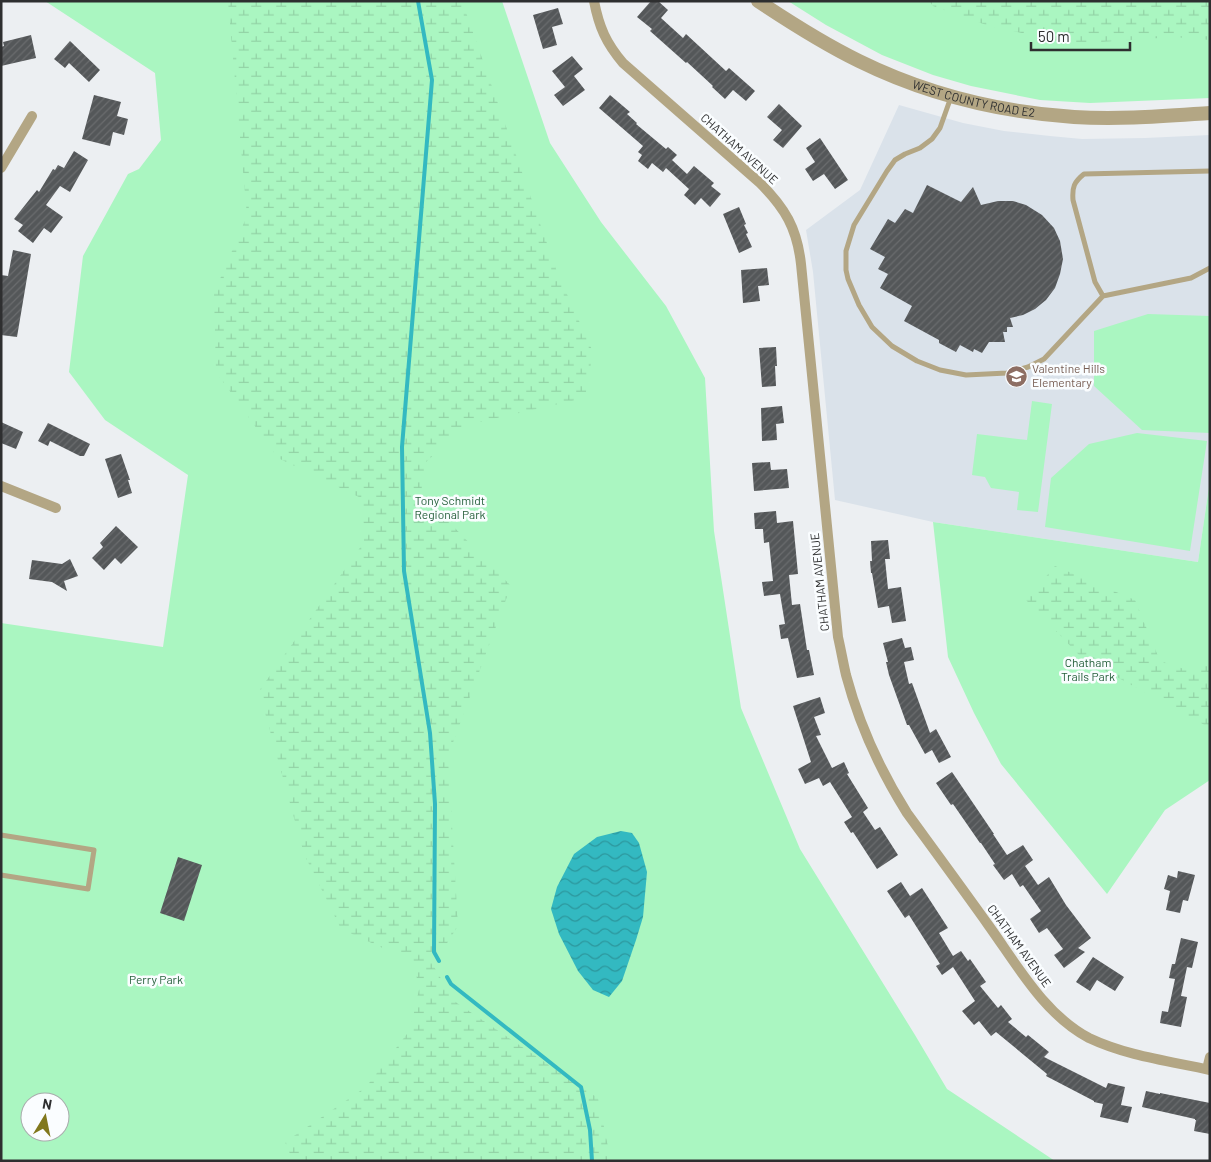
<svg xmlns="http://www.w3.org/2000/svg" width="1211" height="1162" font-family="Barlow,sans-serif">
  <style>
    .built { fill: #dae2ea }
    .green { fill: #aaf6c1; fill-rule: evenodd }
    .wetland { fill: url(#wetland-marsh) }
    .water { fill: url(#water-waves) }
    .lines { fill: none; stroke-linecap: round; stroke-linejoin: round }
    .stream { stroke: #33b9c1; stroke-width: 4 }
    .building { fill: url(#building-hatch) }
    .service { stroke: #b3a684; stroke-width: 5 }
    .minor { stroke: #b3a684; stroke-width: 10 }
    .tertiary { stroke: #b3a684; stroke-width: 14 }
    .labels { text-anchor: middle; stroke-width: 5; stroke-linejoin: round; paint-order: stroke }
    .street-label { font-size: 12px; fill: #2e2f30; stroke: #fafdff }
    .education-label { font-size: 12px; fill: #785e54; stroke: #fafdff; text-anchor: start }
    .park-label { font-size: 12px; fill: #245e3a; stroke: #fafdff }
  </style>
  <defs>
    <pattern id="wetland-marsh" width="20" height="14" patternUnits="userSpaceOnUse" patternTransform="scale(1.25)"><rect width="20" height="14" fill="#aaf6c1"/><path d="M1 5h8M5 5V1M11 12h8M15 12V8" fill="none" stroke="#93d3a6"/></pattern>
    <pattern id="water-waves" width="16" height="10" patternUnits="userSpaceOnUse" patternTransform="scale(1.25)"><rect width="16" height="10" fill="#33b9c1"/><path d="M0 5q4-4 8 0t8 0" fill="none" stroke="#2c979d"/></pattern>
    <pattern id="building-hatch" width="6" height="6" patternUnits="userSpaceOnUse" patternTransform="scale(1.25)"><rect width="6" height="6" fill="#545759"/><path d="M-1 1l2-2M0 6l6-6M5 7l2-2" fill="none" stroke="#6a6c6e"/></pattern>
  </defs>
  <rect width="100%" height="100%" fill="#eceff2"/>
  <path class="built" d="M899 105 963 123 1004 131 1050 136 1082 139 1145 138 1210 135V480L1198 562 933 522 835 500 813 272 806 230 860 190Z"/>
  <path class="green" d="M45 1H502L550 143 601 222 666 306 705 378 714 531 741 708 800 849 915 1035 947 1089 1055 1161H1V623L163 647 188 475 105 420 69 372 83 256 128 174 139 169 161 140 155 73ZM30 1102H60V1132H30Z
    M788 1H1210V98L1090 103 1040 100 971 86 933 75 882 55 826 25Z
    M1148 314 1210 316V433L1142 430 1094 386V331Z
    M1032 401 1052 404 1038 512 1017 510 1019 492 991 488 985 477 972 475 977 434 1027 440Z
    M1137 433 1207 441 1190 551 1045 527 1051 478 1089 444Z
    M1210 480V780L1165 810 1107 894 1001 764 974 713 948 657 933 522 1198 562Z"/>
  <path class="wetland" d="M228 1H462L557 272 593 352 585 398 466 425 425 463 421 493 511 586 448 756 458 926 433 965 454 1001 598 1098 611 1161H293L285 1142 366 1087 410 1030 420 985 409 960 341 929 304 854 259 691 364 542 361 498 278 458 216 372 214 293 247 216Z
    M929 1H1210V40L1174 37 1072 44 989 26 933 6Z
    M1055 566 1135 600 1160 661 1196 673 1210 656V728L1082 658 1026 600Z"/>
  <path class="water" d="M621 831 632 833 639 843 647 872 643 917 636 940 622 981 609 997 593 990 578 971 559 934 551 909 557 887 574 854 597 837Z"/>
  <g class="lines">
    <path class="stream" d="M418 1 432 80 402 447 404 571 430 733 435 804 434 952 439 961
      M447 977 451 984 581 1087 590 1130 592 1161"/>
  </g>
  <path class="building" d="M651 1H658L668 10 661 18 683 38 686 34 726 71 729 68 755 91 746 101 733 90 725 99 712 87 713 86 687 62 686 63 650 31 652 29 637 17Z
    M558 8 563 24 552 27 557 45 543 49 533 15Z
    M31 35 36 58 1 66V47L4 46 3 42Z
    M70 41 100 70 89 82 69 63 65 68 54 59Z
    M572 56 583 69 574 76 585 90 563 106 554 95 565 87 552 71Z
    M94 95 121 102 117 116 128 119 124 135 113 132 110 146 82 139Z
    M610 95 630 112 627 114 637 123 636 124 666 149 668 147 677 155 672 160 687 174 694 166 714 183 711 186 721 194 710 207 701 198 695 205 684 195 689 189 666 168 663 172 652 163 648 169 638 161 642 155 638 152 643 146 599 108Z
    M779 104 802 126 783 148 773 140 782 130 767 117Z
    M820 138 848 180 835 189 824 174 813 181 805 169 815 162 806 148Z
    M74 151 88 160 70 192 60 186 46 205 63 217 51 233 44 228 33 243 18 231 23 225 14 219 37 190 39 192 53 169 55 170 58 165 64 168Z
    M927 185 961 202 973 187 981 205 998 201H1013L1026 205 1042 215 1054 228 1060 241 1063 259 1060 274 1055 288 1046 300 1035 309 1023 315 1010 318 1013 327H1007V332H1003L1005 342H989L982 353 974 349 973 352 960 345 956 352 939 343V340L904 321 912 306 880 288 888 274 878 269 885 257 870 249 888 219 895 223 905 209 913 213Z
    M739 207 746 224 744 225 748 233 746 234 752 247 739 253 723 214Z
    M13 250 31 254 17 337 1 335V275L8 276Z
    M767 268 769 285 758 286 760 301 743 303 741 270Z
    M776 347 777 366H775L776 386 762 387 759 348Z
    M782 406 784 423 776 424 777 440 762 441 761 408Z
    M1 422 23 432 16 449 1 443Z
    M48 423 90 444 84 456H80L50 441 48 446 38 441Z
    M121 454 130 480H128L132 493 118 498 105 459Z
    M770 462 771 470 787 469 789 488 754 491 752 463Z
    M776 511 777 523 793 521 798 574 789 575 792 605 800 604 807 650H809L814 675 797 678 788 638 781 639 779 625 785 624 780 594 764 596 762 582 773 581 769 542 764 543 763 529H755L754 513Z
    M116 526 138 547 121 564 115 558 104 570 92 558 103 547 100 543Z
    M888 540 890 559H885L888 589 901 587 906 621 892 623 889 606 878 608 872 573H871L870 561H872L871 541Z
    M70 559 78 576 64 581 67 591 52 582 29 579 32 560 62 564Z
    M902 638 905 648 911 647 914 660 904 662 909 684 912 683 930 733 936 729 951 757 939 763 932 750 925 754 909 725H907L889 675 886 662H888L883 643Z
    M820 697 825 713 814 717 821 735 816 736 832 768 844 762 849 773 847 774 868 808 863 812 875 830 880 827 898 855 877 869 853 832 851 833 844 822 852 817 830 782 823 786 819 778 805 784 798 769 811 762 793 706Z
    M952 772 994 834H993L1007 855 1023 845 1033 860 1025 866 1038 885 1049 877 1066 905 1091 938 1078 948 1085 952 1064 968 1054 955 1063 949 1047 928 1039 933 1030 919 1041 911 1023 885 1020 887 1012 874 1004 880 993 865 995 864 981 843H980L953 804 951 805 936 783Z
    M178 857 202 865 184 921 160 913Z
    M1178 871 1195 875 1188 901 1183 900 1180 913 1166 910 1170 891 1164 889 1168 875 1177 878Z
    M901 882 910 896 922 888 948 928 939 933 953 956 961 951 968 961 970 959 986 982 980 986 998 1008 1001 1005 1012 1019 1008 1022 1026 1037 1028 1035 1049 1052 1044 1057 1106 1088 1108 1083 1125 1087 1121 1105 1132 1107 1128 1123 1100 1117 1103 1104 1094 1102V1101L1046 1076 1047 1074 996 1032 991 1036 979 1021 974 1025 962 1011 975 1001 953 967 942 975 936 966 940 964 909 915 905 918 887 891Z
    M1181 938 1198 942 1192 968 1187 967 1181 996 1187 997 1181 1027 1160 1023 1162 1011 1168 1012 1175 979 1169 978 1172 964H1175Z
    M1093 957 1124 977 1115 991 1097 980 1090 991 1076 982Z
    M1146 1091 1160 1094V1093L1210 1103V1134L1194 1131 1196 1120H1195V1119L1142 1107Z"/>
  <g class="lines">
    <path class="service" d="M951 97 940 128 932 139 920 148 905 154 895 160 887 171 854 225 846 251V270L848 279 859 305 872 327 892 346 917 361 940 370 966 375 1007 373 1028 367 1044 359 1103 296 1191 278 1210 268
      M1103 296 1095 282 1073 200C1072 187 1074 182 1084 174L1210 171
      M1 835 94 850 88 889 1 875"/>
    <path class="minor" d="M594 1C599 27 606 43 623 63L760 183C785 208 797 228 801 264L838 637C841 650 843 662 846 675 859 724 880 770 907 813 934 850 962 888 989 926 1017 965 1045 1015 1089 1038 1127 1056 1169 1061 1210 1070
      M1 168 32 116
      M1 486 56 508
      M1207 1069 1210 1057"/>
    <path class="tertiary" id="s1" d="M758 1C791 23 824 44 859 61 926 94 999 112 1074 117 1119 120 1165 116 1210 113"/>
  </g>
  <defs>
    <symbol id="school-disc" viewBox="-11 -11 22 22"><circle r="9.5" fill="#8d6e63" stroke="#fafdff"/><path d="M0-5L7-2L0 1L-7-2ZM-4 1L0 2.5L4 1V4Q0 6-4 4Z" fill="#fff"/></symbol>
  </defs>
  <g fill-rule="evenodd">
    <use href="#school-disc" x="1004" y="364" width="25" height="25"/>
  </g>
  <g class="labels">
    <g class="street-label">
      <text dy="4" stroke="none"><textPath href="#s1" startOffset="239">WEST COUNTY ROAD E2</textPath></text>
      <text transform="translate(739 149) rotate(42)" y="4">CHATHAM AVENUE</text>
      <text transform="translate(820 582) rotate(-96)" y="4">CHATHAM AVENUE</text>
      <text transform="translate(1019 946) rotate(54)" y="4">CHATHAM AVENUE</text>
    </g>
    <g class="education-label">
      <text x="1032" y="373">Valentine Hills<tspan x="1032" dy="14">Elementary</tspan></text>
    </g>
    <g class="park-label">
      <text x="450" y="505">Tony Schmidt<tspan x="450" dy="14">Regional Park</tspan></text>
      <text x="1088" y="667">Chatham<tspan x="1088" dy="14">Trails Park</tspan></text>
      <text x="156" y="984">Perry Park</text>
    </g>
  </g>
  <rect width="1211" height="1162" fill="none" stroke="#2e2f30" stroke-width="5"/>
  <g transform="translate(45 1117) rotate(10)"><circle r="24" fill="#fafdff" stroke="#a8abac"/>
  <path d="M0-4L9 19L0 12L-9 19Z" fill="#81781d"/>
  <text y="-8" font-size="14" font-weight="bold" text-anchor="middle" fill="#2e2f30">N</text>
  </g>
  <path d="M1031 42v8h99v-8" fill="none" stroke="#2e2f30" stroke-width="2.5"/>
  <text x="1038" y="42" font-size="15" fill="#2e2f30" stroke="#fafdff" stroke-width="4" paint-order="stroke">50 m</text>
</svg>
